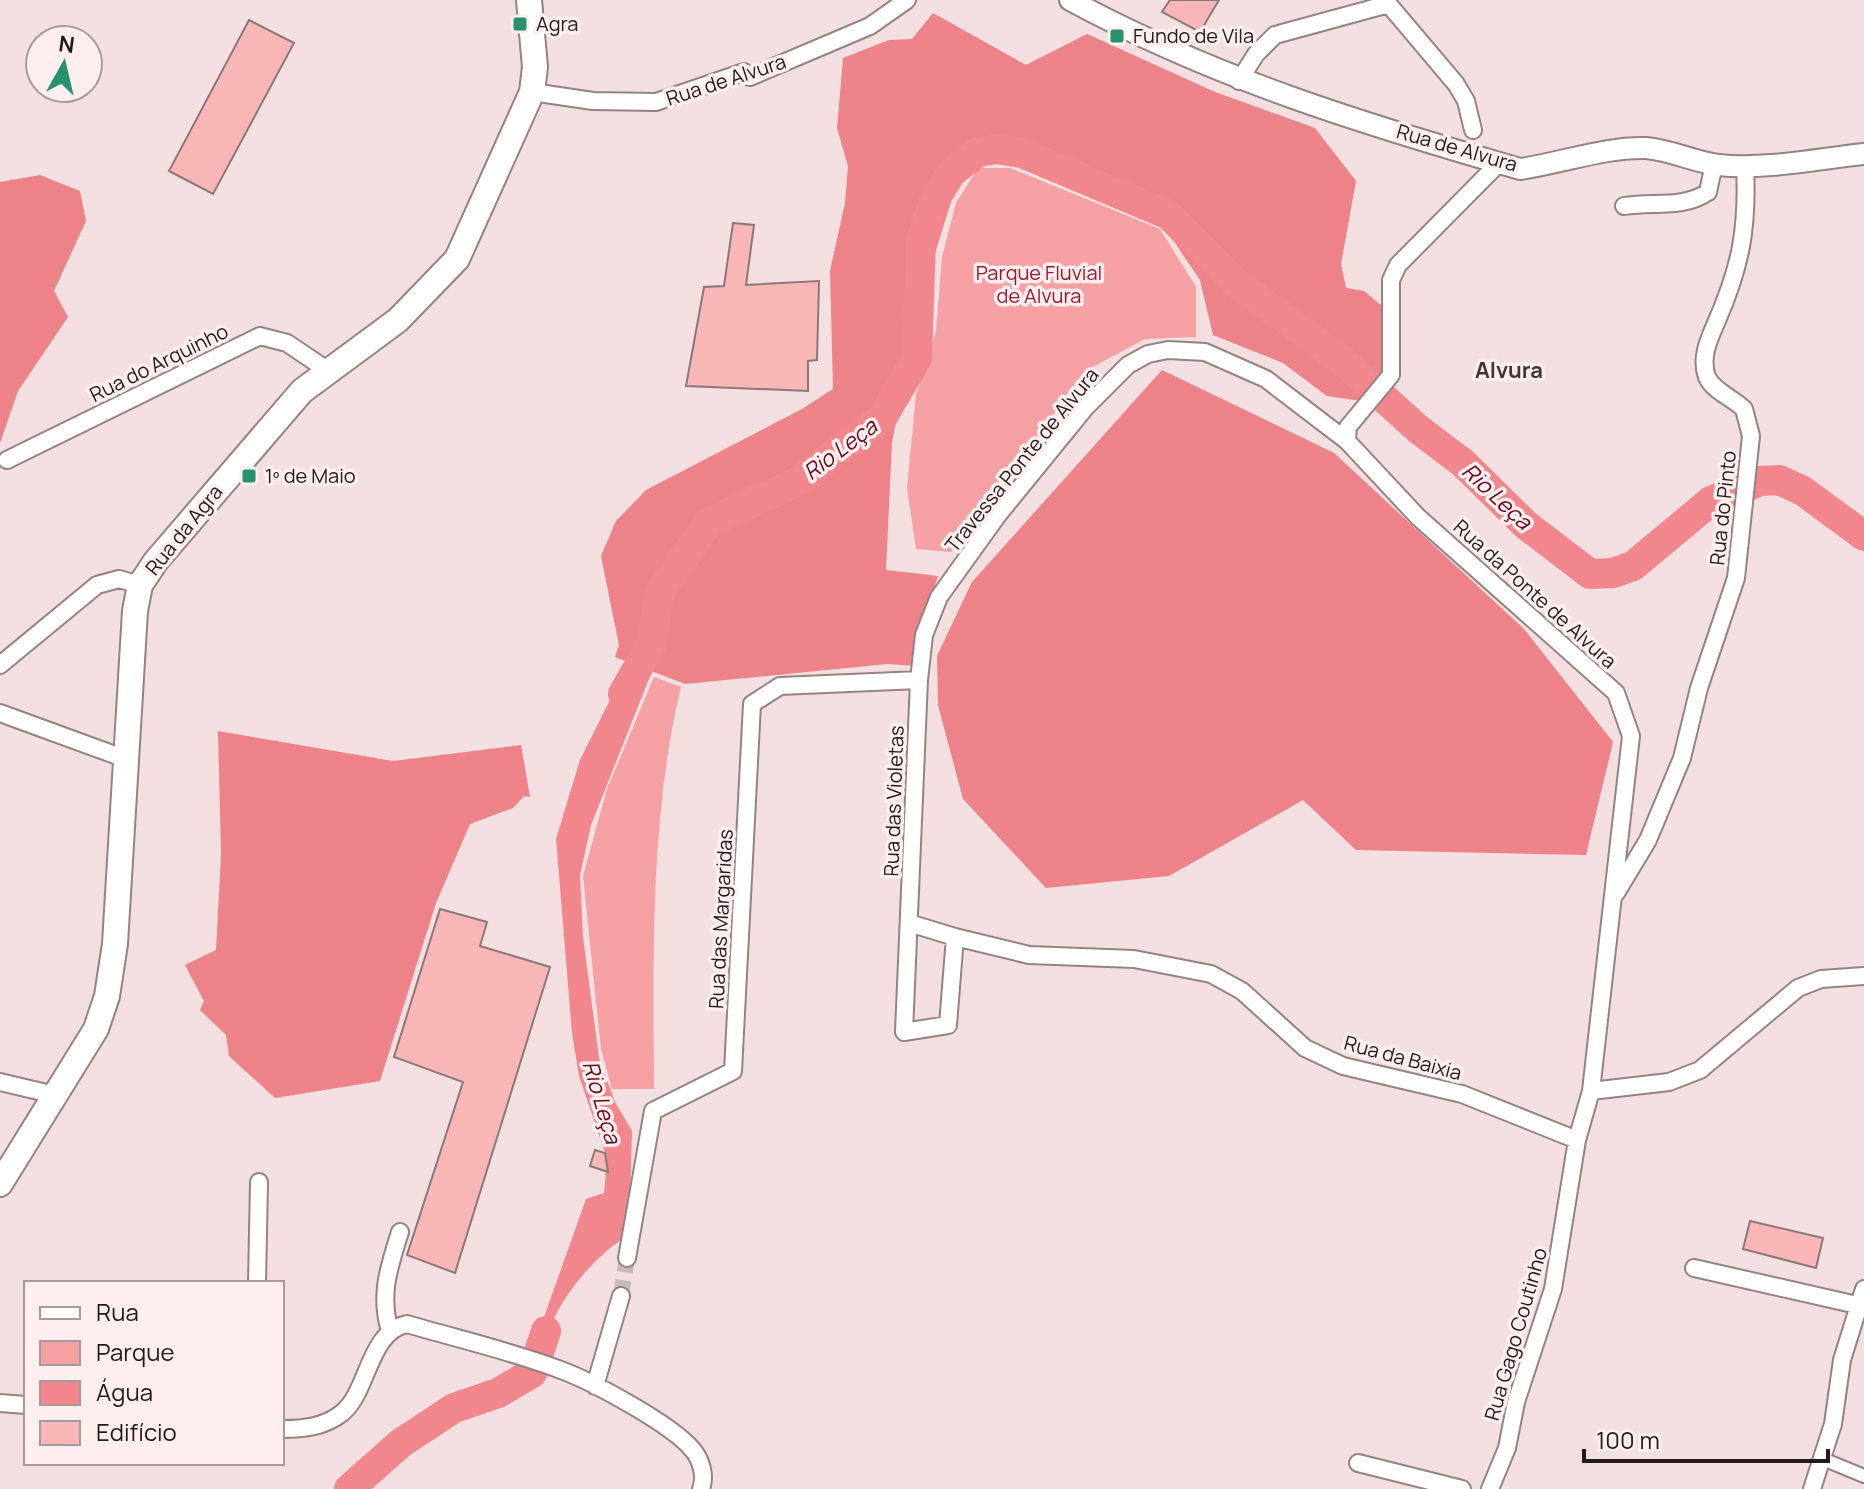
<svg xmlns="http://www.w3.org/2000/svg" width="1864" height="1489" font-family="Manrope,sans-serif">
<rect width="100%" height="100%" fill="#f3dfe0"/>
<!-- green -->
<path fill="#f5a1a4" d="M978,168h32l150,61 36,58v50l-51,2 -58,31 -136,182 -35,-3 -9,-61 9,-93 20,-64 6,-74 14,-54z
M654,677l27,10c-31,126 -28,273 -27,402h-42l-11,-40 -18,-173 24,-87z"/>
<!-- forest -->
<path fill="#ed8389" d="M933,13l93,52 61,-31 128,58 100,36 41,53 -15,83 5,24 18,3 25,21 -1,62 -26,27 -35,-5 -44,-33 -70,-28 -13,-55 -37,-55 -142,-61 -36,-4 -27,19 -23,74 -16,114 -21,44 -6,31 -6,128 52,6 -17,56 -5,34 -29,-2 -202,20 -70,-27 4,-12 -18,-89 15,-35 30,-31 156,-81 31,-20 -3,-118 15,-68 3,-37 -11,-38 6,-70 46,-18 23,-1z
M40,175l40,16 6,30 -32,70 14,26 -50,74 -18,52v-261z
M1162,370l172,83 190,176 89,113 -27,113 -230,-5 -53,-50 -134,76 -123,12 -83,-89 -25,-94 -1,-49 35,-74z
M218,731l175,30 128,-16 9,52 -6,-1 -11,12 -43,16 -34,79 -56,178 -105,17 -46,-42 -3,-21 -26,-25 4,-9 -19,-36 31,-15 5,-95z"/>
<!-- water -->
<path fill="#f1878c" d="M636,648l14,28 -59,149 -11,50 3,62 16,121 16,44 17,29 -2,67 -7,41c-31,18 -86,83 -76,120l-16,-5 55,-155 18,-6 3,-35 -28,-82 -7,-43 -16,-194 24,-79z"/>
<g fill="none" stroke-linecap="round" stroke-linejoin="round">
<!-- river -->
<path stroke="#f1878c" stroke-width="30" d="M623,694l28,-49 9,-54 49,-69 86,-39 87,-65 35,-60 4,-117 13,-40 17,-28 27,-21 18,-3 26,4 147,62 66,67 108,79 75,68 45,34 63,62 64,49 23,-1 20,-7 78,-65 49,-20 19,-1 24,11 61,45
M349,1489l52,-46 53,-35 44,-15 34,-20 14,-42"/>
</g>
<!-- building -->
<path fill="#f9b6b7" stroke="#8a7878" stroke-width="2" d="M1170,0h49l-19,32 -38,-20z
M249,20l45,23 -81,151 -44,-23z
M733,223l21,2 -8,60 73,-4 -2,79 -9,1v30l-122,-5 18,-99 20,-1z
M440,909l47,13 -7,24 70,21 -95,306 -48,-18 56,-173 -69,-25z
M595,1150l10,3 3,19 -18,-6z
M1750,1221l73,17 -7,30 -73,-19z"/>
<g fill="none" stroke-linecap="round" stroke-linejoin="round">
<!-- minor-tunnel -->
<path stroke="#c9b8b9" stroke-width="16" stroke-dasharray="16 8" stroke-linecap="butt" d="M621,1296l6,-38"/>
<defs>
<path id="pedestrian" d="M1823,1459l41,17"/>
<path id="minor" d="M1385,0l71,84 10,17 7,29
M1239,81l17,-27 19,-19 110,-30
M532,92l61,9 63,1 88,-30 6,5 120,-51 37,-26
M1624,206c29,-5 59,3 84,-14l6,-28
M1347,441l1,-14 43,-52v-95l7,-15 101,-102
M7,460l253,-124 27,7 40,27
M0,665l97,-80 22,-6 21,6
M0,713l126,46
M1616,893l32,-53 34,-82 17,-70 37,-110 15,-142 -7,-27c-11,-11 -31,-18 -37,-32 -7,-19 2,-38 9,-54 25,-57 32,-95 29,-157
M909,923l46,14 -7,88 -44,7 15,-352 5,-45 15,-38 59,-82 88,-108 42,-42 20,-11 20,-4 37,2 61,27 81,62 71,76 198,176 15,43 -40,355 -14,49 -24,149 -37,113 -9,46 -17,41
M955,937l74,18 105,4 77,15 31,17 63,57 38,18 119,28 115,46
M0,1082l55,13
M1591,1091l78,-9 31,-12 98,-82 23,-9 43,-3
M627,1258l26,-147 80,-40 19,-367 28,-18 139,-6
M1694,1268l163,37
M257,1283l2,-101
M390,1331c-11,-36 -1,-64 10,-99
M595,1386l26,-90
M0,1403l26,2
M282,1429c22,0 42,-2 60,-16 27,-22 26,-81 65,-89 51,15 104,27 154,46 32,12 110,54 131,79 9,10 14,27 9,40
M1358,1463l104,26
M1812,1489l21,-65 9,-64 22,-71"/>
<path id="tertiary" d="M1070,0c144,78 293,124 450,169 42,-6 84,-22 126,-21 25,2 48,14 72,17 47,5 99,-6 146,-11"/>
<path id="secondary" d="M0,1184l96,-155 11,-33 8,-52 20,-333 5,-26 16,-24 146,-170 96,-71 59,-61 75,-167 3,-25 -6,-67"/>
</defs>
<!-- pedestrian casing -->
<use href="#pedestrian" stroke="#958383" stroke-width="16"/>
<!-- minor casing -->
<use href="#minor" stroke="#958383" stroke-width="20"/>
<!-- tertiary casing -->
<use href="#tertiary" stroke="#958383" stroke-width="24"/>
<!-- secondary casing -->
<use href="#secondary" stroke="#958383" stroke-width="28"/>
<!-- pedestrian -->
<use href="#pedestrian" stroke="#fff" stroke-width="12"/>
<!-- minor -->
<use href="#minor" stroke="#fff" stroke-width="16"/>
<!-- tertiary -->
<use href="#tertiary" stroke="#fff" stroke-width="20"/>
<!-- secondary -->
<use href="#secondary" stroke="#fff" stroke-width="24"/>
</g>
<!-- markers -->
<g fill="#279170" stroke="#feeeee" stroke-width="3">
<rect x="512" y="16" width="16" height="16" rx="4"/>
<rect x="1109" y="28" width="16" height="16" rx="4"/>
<rect x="241" y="468" width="16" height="16" rx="4"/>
</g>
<g text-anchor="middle" stroke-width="7" stroke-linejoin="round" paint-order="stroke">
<!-- poi labels -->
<g font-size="20" fill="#211b1b" stroke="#feeeee" text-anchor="start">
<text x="536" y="31">Agra</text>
<text x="1133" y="43">Fundo de Vila</text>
<text x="265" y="483">1º de Maio</text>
</g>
<!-- street labels -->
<g font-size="20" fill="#211b1b" stroke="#feeeee">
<text transform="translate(726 80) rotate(-18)" y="7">Rua de Alvura</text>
<text transform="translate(1457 148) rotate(16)" y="7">Rua de Alvura</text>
<text transform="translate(159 363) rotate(-26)" y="7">Rua do Arquinho</text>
<text transform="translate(1022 460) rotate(-51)" y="7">Travessa Ponte de Alvura</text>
<text transform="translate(1723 508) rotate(-84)" y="7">Rua do Pinto</text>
<text transform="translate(184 530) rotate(-51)" y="7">Rua da Agra</text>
<text transform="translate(1535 594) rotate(42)" y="7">Rua da Ponte de Alvura</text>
<text transform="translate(894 801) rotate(-88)" y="7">Rua das Violetas</text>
<text transform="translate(721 919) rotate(-87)" y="7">Rua das Margaridas</text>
<text transform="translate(1403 1058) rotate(15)" y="7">Rua da Baixia</text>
<text transform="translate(1516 1334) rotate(-74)" y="7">Rua Gago Coutinho</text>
</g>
<!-- park labels -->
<g font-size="20" fill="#991b32" stroke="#feeeee">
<text x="1039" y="280">Parque Fluvial<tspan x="1039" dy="23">de Alvura</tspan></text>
</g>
<!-- neighbourhood labels -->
<g font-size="22" font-weight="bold" fill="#433434" stroke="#feeeee">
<text x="1509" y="378">Alvura</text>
</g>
<!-- water labels -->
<g font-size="22" font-style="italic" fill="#69061d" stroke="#feeeee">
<text transform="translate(840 449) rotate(-37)" y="8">Rio Leça</text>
<text transform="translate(1497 496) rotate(43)" y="8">Rio Leça</text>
<text transform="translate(602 1102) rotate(74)" y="8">Rio Leça</text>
</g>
</g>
<!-- legend -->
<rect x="24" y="1281" width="260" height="184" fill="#feeeee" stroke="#a69a9a" stroke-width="2"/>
<rect x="40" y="1307" width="40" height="12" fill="#ffffff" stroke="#a69a9a" stroke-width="2"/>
<text x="96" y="1321" font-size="24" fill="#211b1b">Rua</text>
<rect x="40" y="1341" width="40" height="24" fill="#f5a1a4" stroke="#a69a9a" stroke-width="2"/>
<text x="96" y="1361" font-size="24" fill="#211b1b">Parque</text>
<rect x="40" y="1381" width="40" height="24" fill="#f1878c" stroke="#a69a9a" stroke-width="2"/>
<text x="96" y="1401" font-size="24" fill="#211b1b">Água</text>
<rect x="40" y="1421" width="40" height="24" fill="#f9b6b7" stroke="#a69a9a" stroke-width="2"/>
<text x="96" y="1441" font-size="24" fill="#211b1b">Edifício</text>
<!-- north arrow -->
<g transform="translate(64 64) rotate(8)"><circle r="38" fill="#feeeee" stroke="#a69a9a" stroke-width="2"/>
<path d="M0-6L14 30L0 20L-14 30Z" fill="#279170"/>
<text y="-12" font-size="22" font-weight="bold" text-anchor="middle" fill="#211b1b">N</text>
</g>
<!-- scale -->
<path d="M1584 1449v12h244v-12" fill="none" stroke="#211b1b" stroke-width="4"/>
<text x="1596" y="1449" font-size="24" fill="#211b1b" stroke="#feeeee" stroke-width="6" paint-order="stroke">100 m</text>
</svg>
